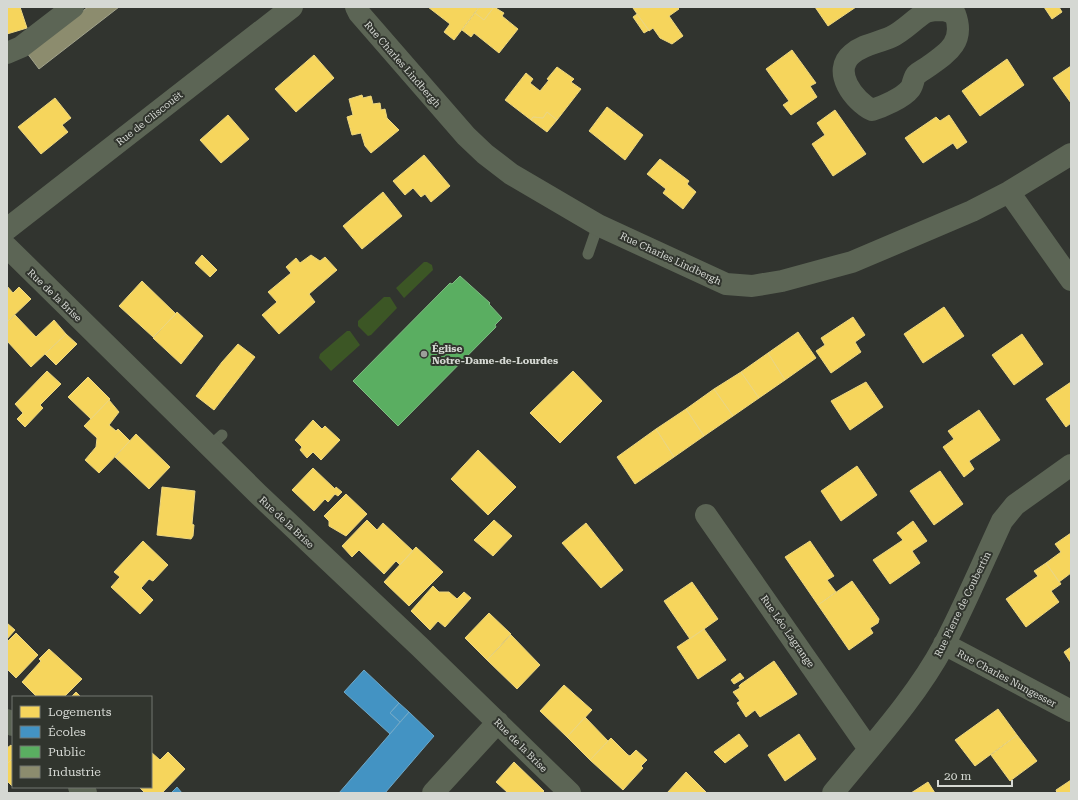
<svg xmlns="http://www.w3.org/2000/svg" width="1078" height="800" font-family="'Roboto Serif',serif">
<rect width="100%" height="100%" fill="#31342f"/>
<!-- green -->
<path fill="#3c5625" d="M424,262h3l5,3 1,5 -29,28 -8,-10z
M384,297h6l7,11 -26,27 -3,1 -10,-10v-5z
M347,331h3l10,14 -29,26 -12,-13 1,-4z"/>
<!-- homes -->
<path fill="#f6d55c" stroke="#ecd680" d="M7,7h13l7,21 -20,6z
M428,7h51l-25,33 -10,-8 6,-8z
M479,7h15l-10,13 -9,-7z
M494,7l10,6 -2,3 16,13 -19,24 -25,-20 -3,4 -9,-7 13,-17 9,7z
M677,7l2,2 -10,7 14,20 -11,8 -12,-6 -7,-10 -4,3 -16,-23z
M815,7h41l-28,19z
M1044,7h15l3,5 -10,7z
M637,14l12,16 -5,3 -11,-16z
M792,50l24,33 -6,3 7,11 -26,18 -8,-10 6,-4 -23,-32z
M314,55l20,23 -38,34 -21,-23z
M1007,59l17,26 -44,31 -18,-25z
M1071,66v37l-18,-25z
M557,67l17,12 -3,3 10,7 -24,31 -10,-8 -4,6 -10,-1 -2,3 -26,-20 21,-27 7,6 -3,4 10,8 9,-11 -2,-1z
M362,95l1,3 8,-2 2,8 7,-1 1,7 4,-1 2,9 12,12 -28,23 -6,-7 -4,-13 -9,2 -5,-18 6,-2 -4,-16z
M55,98l16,20 -9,7 6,7 -27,22 -23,-27z
M607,107l36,28 -18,25 -36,-29z
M835,110l31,44 -33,22 -21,-32 13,-9 -8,-12z
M547,112l10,8 -10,12 -16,-12 2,-3 10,1z
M228,115l21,24 -28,24 -21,-23z
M949,115l18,27 -10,7 -4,-6 -30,20 -18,-25 31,-21 4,4z
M424,155l26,31 -19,16 -6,-8 -4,3 -8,-9 -8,7 -12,-14z
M660,159l29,22 -2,3 9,8 -13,17 -20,-16 3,-4 -19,-15z
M383,192l19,24 -40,33 -19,-23z
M202,255l15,15 -7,7 -15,-14z
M311,255l9,6 5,-4 12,13 -28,24 6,8 -36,32 -17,-19 15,-13 -9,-10 23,-19 -5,-6 10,-9 4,5z
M142,281l34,33 -23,23 -34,-31z
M7,286l6,7 6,-6 12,12 -24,23z
M944,307l20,29 -41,27 -19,-29z
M177,312l26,24 -22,28 -28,-26z
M15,315l21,22 18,-17 12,14 -35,33 -24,-26v-19z
M853,317l12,18 -10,7 6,10 -30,21 -15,-22 9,-6 -4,-7z
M798,332l18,26 -31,22 -17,-27z
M66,334l11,10 -21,21 -11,-11z
M1022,334l21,30 -29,21 -22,-30z
M238,344l17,13 -41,53 -18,-14 26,-34z
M768,353l17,27 -26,18 -18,-26z
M47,371l14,13 -21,21 3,3 -18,19 -8,-8 6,-6 -8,-9z
M573,371l29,30 -42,42 -30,-30z
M741,372l18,26 -26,18 -19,-27z
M88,377l22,22 -19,20 -23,-22z
M866,382l17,25 -33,23 -19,-29z
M1071,382v41l-5,4 -20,-28z
M714,389l19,27 -29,20 -18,-27z
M109,400l10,12 -10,13 7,6 2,-2 12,12 -31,32 -14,-13 11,-13 1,-9 -13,-12z
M686,409l18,27 -30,21 -18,-28z
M979,410l21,30 -31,21 5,8 -10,8 -21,-30 11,-8 -6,-8z
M313,420l9,9 3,-3 15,14 -19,20 -8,-8 -6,6 -7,-8 2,-3 -7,-7z
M656,429l18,28 -39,27 -18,-27z
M136,434l34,33 -21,22 -34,-32z
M478,450l38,37 -28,28 -37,-36z
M857,466l20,29 -36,26 -20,-30z
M313,468l22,21 1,-2 6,5 -4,4 -3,-2 -7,8 -3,-3 -11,12 -22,-21z
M940,471l23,33 -29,21 -24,-34z
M162,487l33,4 -3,33 2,1 -1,11 -2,3 -34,-4z
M346,494l21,20 -21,22 -17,-10v-5l-5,-5z
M367,520l10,10 6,-7 30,28 -13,14 -4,-4 -12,13 -25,-24 -7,7 -10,-11z
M494,520l18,16 -19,20 -19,-16z
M913,521l14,20 -15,10 8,12 -30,21 -17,-24 30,-20 -6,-7z
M586,523l37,47 -22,18 -39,-45z
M1071,533v40l-12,9 -13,-19 15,-11 -6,-8z
M143,541l25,24 -15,16 -4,-2 -8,9 12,12 -13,14 -29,-27 9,-10 -6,-5z
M810,541l24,35 -7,4 9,12 -18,13 -33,-48z
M416,547l27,25 -34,34 -25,-24z
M1046,563l15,21 -10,7 8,11 -33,25 -20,-28 32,-23 -4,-5z
M852,581l27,38 -1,4 -8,5 3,5 -24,17 -31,-45z
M692,582l26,37 -28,20 -26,-38z
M433,586l6,6h10l8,7 7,-7 7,6 -26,29 -7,-6 -8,9 -19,-19z
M489,613l22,21 -24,26 -22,-22z
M7,623l8,7 -8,9z
M704,629l22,31 -28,19 -21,-32z
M16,633l22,22 -22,23 -9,-9v-27z
M511,635l29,30 -23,24 -30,-29z
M1071,647v16l-7,-11z
M49,649l33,30 -18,18h-27l-15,-15 19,-21 -2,-2z
M774,661l23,33 -37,23 -5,-7 -9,7 -9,-14 3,-2 -7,-9 7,-4 -1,-2 2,-2z
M740,673l4,5 -10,6 -3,-4z
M564,685l28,25 -25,27 -27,-26z
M76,692l5,5h-10z
M998,709l19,26 -42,31 -20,-26z
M585,717l23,24 -18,19 -23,-23z
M739,734l9,12 -23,17 -11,-11z
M799,734l17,25 -31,22 -17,-26z
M1017,735l20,26 -27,20 -19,-26z
M611,738l17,17 2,1 6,-6 11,10 -6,6 2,2 -20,22 -33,-30z
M11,745l2,2v11l-6,6v-16z
M151,752l9,8 8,-8 17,17 -23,24h-17l-6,-6h12z
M11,760l2,1v26l-6,-6v-17z
M514,762l30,29 -2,2h-34l-12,-11z
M686,772l21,21h-40z
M1071,780v13h-14l-1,-3z
M928,782l7,11h-24z"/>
<!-- schools -->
<path fill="#4393c3" stroke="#6fa8c8" d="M364,670l35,33 -9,10 10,9 -10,12 -46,-42z
M399,703l10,9 -9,10 -10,-9z
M409,712l25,24 -49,57h-46z
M177,787l5,6h-11z"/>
<!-- public -->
<path fill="#5aae61" stroke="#7fbb83" d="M460,276l30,27 -1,1 13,14 -7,7 1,2 -98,99 -45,-45 97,-98 2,1z"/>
<!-- industry -->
<path fill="#8c8c6e" stroke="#a2a38c" d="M88,7h31l-80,62 -12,-16z"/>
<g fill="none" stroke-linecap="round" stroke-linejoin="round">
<!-- service -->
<path stroke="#5c6555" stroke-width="11" d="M588,254l10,-29
M210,446l12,-11"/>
<!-- minor -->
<path stroke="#5c6555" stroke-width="22" d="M356,7l3,6 107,123 19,18 26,20 87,51 128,59 26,2 30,-5 70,-19 120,-51 37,-19 62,-38
M944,10l11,4c10,27 -6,38 -26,52 -4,3 -10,6 -13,9 -3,4 -3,11 -6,14 -7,9 -28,18 -38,21 -18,-9 -41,-39 -20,-56 12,-10 26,-11 39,-17 13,-6 23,-18 35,-25 5,-2 13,-2 18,-2z
M7,53l14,-6 52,-40
M1009,192l62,88
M7,229l285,-222
M7,247l251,247 162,153 150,146
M706,515l163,234
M944,644l127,67
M7,720l6,5
M79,787l7,6
M433,793l65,-71
M833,793c38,-47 82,-94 111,-148 21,-40 39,-83 58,-124l13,-16 56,-40"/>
</g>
<!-- markers -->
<circle fill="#9c9f9a" stroke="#31352e" stroke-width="1.5" cx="424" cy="354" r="4"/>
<g text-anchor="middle" stroke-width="4" stroke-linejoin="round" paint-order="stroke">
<!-- street labels -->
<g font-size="10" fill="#d5d8d3" stroke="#31352e">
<text transform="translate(403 64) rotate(49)" y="4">Rue Charles Lindbergh</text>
<text transform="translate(149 118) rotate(-38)" y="4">Rue de Cliscouët</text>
<text transform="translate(671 258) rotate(25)" y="4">Rue Charles Lindbergh</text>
<text transform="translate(55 295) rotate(44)" y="4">Rue de la Brise</text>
<text transform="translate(287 522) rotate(43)" y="4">Rue de la Brise</text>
<text transform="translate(962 604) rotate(-64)" y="4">Rue Pierre de Coubertin</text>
<text transform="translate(788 631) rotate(55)" y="4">Rue Léo Lagrange</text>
<text transform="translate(1007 678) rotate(28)" y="4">Rue Charles Nungesser</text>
<text transform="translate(521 745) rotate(45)" y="4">Rue de la Brise</text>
</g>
<!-- poi labels -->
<g font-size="10" font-weight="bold" fill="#d5d8d3" stroke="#31352e" text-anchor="start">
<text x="432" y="352">Église<tspan x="432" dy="12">Notre-Dame-de-Lourdes</tspan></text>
</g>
</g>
<!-- border -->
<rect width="1078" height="800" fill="none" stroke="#d5d8d3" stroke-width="16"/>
<!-- legend -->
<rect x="12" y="696" width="140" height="92" fill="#31352e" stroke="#737670"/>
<rect x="20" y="706" width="20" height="12" fill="#f6d55c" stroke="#737670"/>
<text x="48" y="716" font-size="12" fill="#d5d8d3">Logements</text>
<rect x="20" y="726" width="20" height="12" fill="#4393c3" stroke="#737670"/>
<text x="48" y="736" font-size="12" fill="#d5d8d3">Écoles</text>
<rect x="20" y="746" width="20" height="12" fill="#5aae61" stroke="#737670"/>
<text x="48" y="756" font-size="12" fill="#d5d8d3">Public</text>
<rect x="20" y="766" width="20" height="12" fill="#8c8c6e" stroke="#737670"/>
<text x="48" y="776" font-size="12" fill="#d5d8d3">Industrie</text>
<!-- scale -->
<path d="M938 780v6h74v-6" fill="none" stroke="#d5d8d3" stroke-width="2"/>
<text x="944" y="780" font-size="12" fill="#d5d8d3" stroke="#31352e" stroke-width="3" paint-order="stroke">20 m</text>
</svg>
